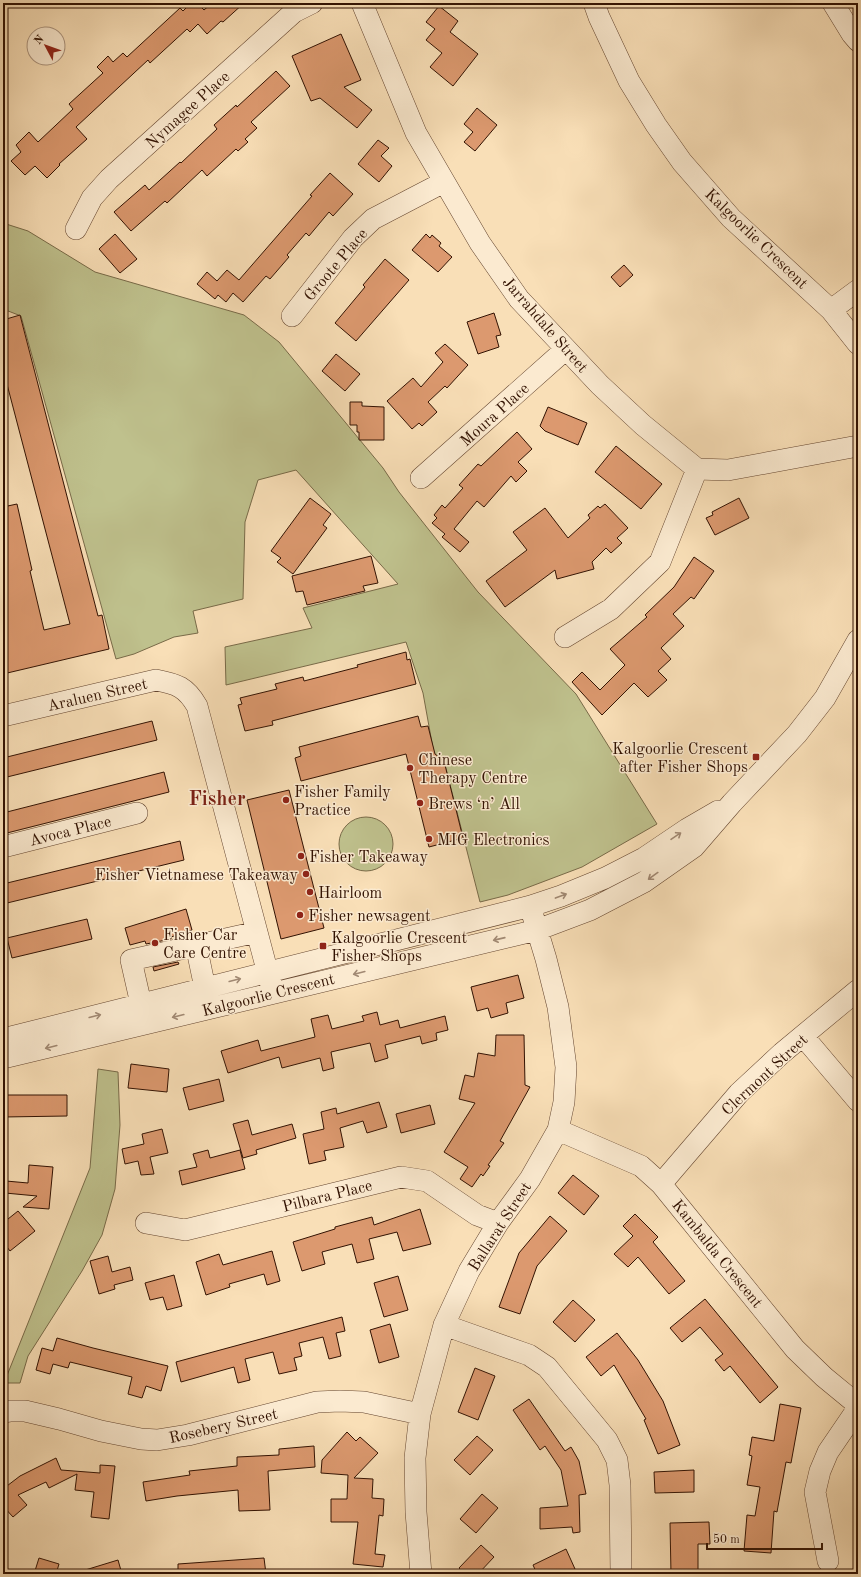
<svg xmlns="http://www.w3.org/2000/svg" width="861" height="1577" font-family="'Old Standard TT',serif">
<rect width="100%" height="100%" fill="#f9dfb7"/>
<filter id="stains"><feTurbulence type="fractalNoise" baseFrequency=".005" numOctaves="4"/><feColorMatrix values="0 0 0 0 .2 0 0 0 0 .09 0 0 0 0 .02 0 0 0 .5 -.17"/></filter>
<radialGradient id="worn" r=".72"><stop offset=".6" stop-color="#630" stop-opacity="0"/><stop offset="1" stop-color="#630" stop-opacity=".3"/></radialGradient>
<!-- green -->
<path fill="#bfc18d" stroke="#786a48" d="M3,223l25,8 67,41 149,43 35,27 104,126 16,24 79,100 98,102 81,130 -75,43 -74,28 -28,7 -36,-141 -10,-7 -11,-61 -17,-51 -180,43 -1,-38 87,-19 -9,-20 95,-24 -102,-114 -38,10 -13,42 -2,77 -50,12 5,22 -24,4 -40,17 -18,5 -95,-343 -18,-7z
M339 844a27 27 0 1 1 54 0a27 27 0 1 1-54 0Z
M98,1069l20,3 2,53 -5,64 -13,46 -20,36 -54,85 -8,27h-16l86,-215z"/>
<!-- building -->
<path fill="#dc996f" stroke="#321202" d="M191,3h6l7,7 8,-7h32l-21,19 -2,-1 -14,13 -9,-10 -8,8 -3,-3 -37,34 -2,-3 -72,67 11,12 -28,25 1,1 -13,13 -12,-12 -10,9 -14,-14 10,-9 -5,-7 13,-13 9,10 35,-33 -4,-5 34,-31 -6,-6 11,-11 5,6 10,-9 4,4 53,-49 3,3z
M439,6l19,15 -8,11 28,22 -25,32 -23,-19 12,-14 -16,-13 9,-11 -9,-7z
M341,34l20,46 -17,7 28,23 -15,18 -37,-30 -9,3 -19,-45z
M276,71l14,15 -39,36 6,6 -12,11 3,3 -10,9 -2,-2 -29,27 -5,-6 -35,33 -2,-2 -34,30 -17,-19 31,-27 4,5 31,-28 1,1 36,-34 -3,-4 22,-20 1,2z
M477,108l20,17 -22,26 -11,-9 9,-10 -9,-8z
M378,140l11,8 -8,8 11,10 -13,16 -21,-18z
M330,173l23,21 -20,22 -4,-4 -20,24 -3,-3 -19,22 2,2 -19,22 -4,-3 -23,26 -10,-9 -7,9 -8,-7 -3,4 -18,-15 10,-12 10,9 10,-11 12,10 73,-84 -2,-1z
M115,234l22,25 -17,14 -21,-24z
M426,234l4,4 2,-3 9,8 -2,3 13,11 -14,15 -26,-22z
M385,259l24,21 -53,61 -21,-18 30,-36 -2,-2z
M624,265l9,10 -13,12 -9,-10z
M494,313l7,22 -5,1 3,11 -21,7 -11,-32z
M20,315l78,301 4,-1 7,34 -106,25v-167l14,-3 15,66 -2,1 14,59 26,-6 -67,-255v-49z
M445,344l23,21 -21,23 -2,-2 -17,16 9,10 -15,14 -3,-3 -7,6 -25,-28 26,-23 8,9 22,-25 -8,-9z
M336,354l24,20 -15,17 -23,-20z
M350,402h12v4l22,1v33h-25v-8h-2v-7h-7z
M548,407l39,16 -9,22 -33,-14 -5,-5z
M517,432l15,17 -14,13 9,9 -11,11 -5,-6 -27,31 -7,-6 -23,28 15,13 -9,10 -18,-15 3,-3 -13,-11 5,-5 -3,-3 8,-10 3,3 18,-20 -4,-3 19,-21 3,2z
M616,446l46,38 -21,25 -46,-37z
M310,498l21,16 -8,11 4,3 -34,46 -16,-12 4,-4 -10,-7z
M739,498l10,20 -34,17 -9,-17 7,-3 -1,-3z
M605,504l23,24 -11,10 5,5 -11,10 -5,-5 -14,14 2,7 -37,10 -2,-9 -50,37 -19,-26 41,-31 -14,-18 32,-24 23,30 22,-20 -2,-3 10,-9 2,2z
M371,556l7,27 -15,3 2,5 -58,14 -4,-14 -7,1 -4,-16z
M694,557l20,14 -20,28 -3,-2 -18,17 11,12 -23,22 10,11 -13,12 9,9 -19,17 -14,-14 -32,32 -30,-33 10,-10 18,18 25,-25 -15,-16 37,-32 -2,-2 29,-28z
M406,652l1,8 3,-1 6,25 -144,37 1,4 -28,6 -7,-26 4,-1 -2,-6 37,-9 -2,-5 28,-7 1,4 54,-14 -1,-2z
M418,716l3,11 7,-1 7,28 9,7 19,77 -34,9 -23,-93 -105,27 -6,-23 6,-2 -2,-9z
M152,721l5,19 -154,38v-20z
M164,772l5,20 -166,42v-21z
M289,790l35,138 -43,11 -34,-139z
M180,841l4,19 -181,44v-20z
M186,909l6,21 -21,7v2l-25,5 -1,-3 -15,4 -5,-17z
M87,919l5,20 -80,19 -5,-20z
M178,962l1,2 -25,7 -1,-4z
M518,975l6,23 -18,5 2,10 -17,5 -3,-10 -11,3 -6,-24z
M377,1012l3,13 18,-5 2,8 45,-12 3,14 -12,3 1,7 -15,4 -2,-8 -35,9 3,13 -13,4 -5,-19 -39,9 3,16 -11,3 -3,-13 -38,10 -3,-11 -51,16 -7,-22 37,-11 3,11 54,-14 -4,-18 17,-4 4,14 32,-8 -2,-5z
M496,1035h28l1,50 5,2 -30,54 4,2 -16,22 2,1 -7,10 -2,-2 -9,13 -12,-8 8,-12 -24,-15 31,-49 -16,-4 6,-24 9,2 4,-24 17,3z
M131,1064l38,5 -2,23 -39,-4z
M219,1079l5,22 -35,9 -6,-22z
M3,1095h64v21l-64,1z
M379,1102l8,25 -20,6 -4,-12 -23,7 4,19 -20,4 2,9 -17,4 -6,-30 21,-5 -3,-17 15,-4 1,6z
M430,1105l5,19 -34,9 -5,-19z
M248,1120l4,15 40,-11 4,14 -40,12 1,4 -14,4 -10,-34z
M162,1129l6,24 -18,4 4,17 -13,1 -3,-14 -13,3 -3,-15 22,-5 -2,-10z
M208,1150l2,8 30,-8 5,19 -63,16 -3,-14 18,-4 -4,-13z
M29,1165l24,2 -4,42 -26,-2 14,-11 -32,-3 1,-12 22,2z
M573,1175l26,21 -15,19 -26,-22z
M420,1209l11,35 -28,7 -6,-19 -28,7 5,20 -17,4 -5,-19 -30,8 3,12 -23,7 -9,-29 42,-13v-2l37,-10 2,8z
M18,1211l17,20 -25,20 -7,-9v-19z
M635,1214l23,23 -5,5 32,39 -16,13 -31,-37 -10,10 -14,-13 19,-18 -10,-10z
M550,1216l17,15 -30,35 -17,48 -21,-7 20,-54z
M272,1251l8,30 -13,4 -3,-11 -35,10 1,3 -24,8 -10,-33 23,-8 4,11z
M108,1256l4,16 18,-5 3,13 -19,5 1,4 -16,5 -9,-33z
M174,1275l8,31 -15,4 -4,-13 -13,3 -5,-17z
M398,1276l10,34 -24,7 -10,-34z
M705,1299l73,88 -18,16 -30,-37 -6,5 -9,-11 8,-6 -23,-27 -18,15 -12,-14z
M573,1300l22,20 -20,22 -22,-20z
M342,1317l3,14 -9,2 5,23 -12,3 -6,-22 -24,6 3,13 -8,2 3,12 -18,4 -6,-22 -28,7 5,21 -12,3 -4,-16 -53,15 -5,-20z
M390,1324l9,33 -20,6 -9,-33z
M617,1333l21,27 25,41 17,44 -22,9 -14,-34 2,-1 -32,-54 -13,11 -15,-19z
M57,1338l36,10 75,18 -7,25 -15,-5 -4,12 -14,-4 4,-17 -62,-15 -2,6 -15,-4 -3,10 -14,-4 6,-22 11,3z
M475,1368l20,8 -17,44 -20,-8z
M529,1399l36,52 6,-4 8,14 7,33 -7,1 1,37 -7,1 -1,-6 -32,2v-21l28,-2 -7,-36 -16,-24 -5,4 -27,-40z
M780,1404l21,4 -10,55 -5,-1 -9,50 -3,-1 -3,42 -27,-2 3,-36 8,1 5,-29 -13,-2 5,-29 -3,-1 3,-18 22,4z
M347,1432l9,9 4,-4 18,16 -24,25 19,1 -1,19 12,1 -1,17 -4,-1 -4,39 10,1 -2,12 -30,-3 5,-42h-27v-23h16l1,-24 -27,-2 1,-13z
M477,1436l16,14 -23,25 -16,-15z
M314,1446l1,21 -47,4 2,39 -31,1 -1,-21 -61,6 -31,5 -3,-19 47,-7 -1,-4 48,-5v-9l42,-2v-6z
M56,1458l5,12 39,3v-8l15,1 -6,53 -18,-2 3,-25 -19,-2 2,-16 -28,14 -3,-6 -28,13 9,10 -14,12 -10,-11v-17l17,-13z
M694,1470v22l-39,1 -1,-21z
M482,1494l16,14 -22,25 -16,-14z
M709,1522l1,22h-12v30h-27l-1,-51z
M481,1545l13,12 -16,17h-13l-6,-6z
M566,1549l9,20 -10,5h-28l-4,-9z
M39,1558l20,6 -3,10h-22z
M264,1558l2,16h-88v-10z
M118,1560l4,14h-40v-3z"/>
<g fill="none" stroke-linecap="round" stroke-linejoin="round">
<defs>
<path id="minor" d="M362,3l54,130 64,110 39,56 81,86 43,40 54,44 31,1 130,-24
M594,3l5,14 30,64 27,44 26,37 49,56 100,92 27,34
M833,3l19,31 6,7
M76,229l16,-31 17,-19 185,-167 18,-9
M831,310l27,-20
M292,316l61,-78 20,-19 71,-37
M421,478l145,-129
M565,637l46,-28 49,-47 37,-93
M3,716l153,-36c21,4 30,7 41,26l74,279
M3,847l134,-34
M196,945l9,43
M141,1004l-10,-44 126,-28
M803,1036l55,65
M3,1039l528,-133 30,-10 44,-18 39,-20 43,-29 31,-18
M3,1058l534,-128 53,-20 54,-28 50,-35 38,-44 65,-69 28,-36 33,-58
M558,1130l83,36 20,18 134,165 29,28 34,28
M661,1184l78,-91 43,-40 76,-63
M146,1223l39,7 216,-53 26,4 50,34 21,8
M444,1325l85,30 18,12 60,73 10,20 3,25 1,89
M3,1412l7,-1h15l34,8 42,12 40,8 16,1 31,-5 129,-33 23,-1 24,1 56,12
M828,1561l-13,-69 5,-21 8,-19 30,-44
M421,1574l-5,-62 -1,-54 5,-44 24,-89 25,-54 29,-48 32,-44 28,-49 6,-28 2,-35 -8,-60 -12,-48 -13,-43"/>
</defs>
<!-- minor casing -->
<use href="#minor" stroke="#64452f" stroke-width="22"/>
<!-- minor -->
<use href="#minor" stroke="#fbead0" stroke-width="21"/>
</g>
<!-- one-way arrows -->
<defs><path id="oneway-shaft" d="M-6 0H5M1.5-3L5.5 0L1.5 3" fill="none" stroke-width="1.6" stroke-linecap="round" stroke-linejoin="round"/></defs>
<g stroke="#a18973">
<use href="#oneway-shaft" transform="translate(676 836) rotate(-34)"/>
<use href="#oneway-shaft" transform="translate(653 876) rotate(144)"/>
<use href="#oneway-shaft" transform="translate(561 896) rotate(-20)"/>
<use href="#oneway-shaft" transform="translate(499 939) rotate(167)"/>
<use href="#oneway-shaft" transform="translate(359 973) rotate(166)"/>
<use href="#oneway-shaft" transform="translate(235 980) rotate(-14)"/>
<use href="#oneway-shaft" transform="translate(95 1016) rotate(-14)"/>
<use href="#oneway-shaft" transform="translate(178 1016) rotate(166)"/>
<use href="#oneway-shaft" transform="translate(51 1047) rotate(166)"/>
</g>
<!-- markers -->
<g fill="#8f2418" stroke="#fbead0" stroke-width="1.5">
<rect x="752" y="753" width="8" height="8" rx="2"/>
<circle cx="410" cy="768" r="4"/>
<circle cx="286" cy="800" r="4"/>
<circle cx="420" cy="803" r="4"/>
<circle cx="429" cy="839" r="4"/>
<circle cx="301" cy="856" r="4"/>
<circle cx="306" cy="874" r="4"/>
<circle cx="310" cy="892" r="4"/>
<circle cx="300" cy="915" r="4"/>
<circle cx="155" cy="943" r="4"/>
<rect x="319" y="942" width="8" height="8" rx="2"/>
</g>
<g text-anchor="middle" stroke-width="3" stroke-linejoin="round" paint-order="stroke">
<!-- street labels -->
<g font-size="16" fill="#321202" stroke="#fbead0">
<text transform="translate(187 109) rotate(-42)" y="6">Nymagee Place</text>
<text transform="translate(757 238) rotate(44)" y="6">Kalgoorlie Crescent</text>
<text transform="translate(335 264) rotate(-50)" y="6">Groote Place</text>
<text transform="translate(546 324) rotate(49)" y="6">Jarrahdale Street</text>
<text transform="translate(494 414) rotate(-42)" y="6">Moura Place</text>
<text transform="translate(97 694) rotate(-13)" y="6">Araluen Street</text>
<text transform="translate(70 830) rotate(-14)" y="6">Avoca Place</text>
<text transform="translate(268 994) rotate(-14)" y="6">Kalgoorlie Crescent</text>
<text transform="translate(764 1074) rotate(-43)" y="6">Clermont Street</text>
<text transform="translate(327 1195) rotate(-14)" y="6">Pilbara Place</text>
<text transform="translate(499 1226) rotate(-57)" y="6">Ballarat Street</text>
<text transform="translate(718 1253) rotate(51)" y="6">Kambalda Crescent</text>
<text transform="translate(223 1425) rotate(-13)" y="6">Rosebery Street</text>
</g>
<!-- poi labels -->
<g font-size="16" fill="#321202" stroke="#fbead0" text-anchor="start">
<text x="748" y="754" text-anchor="end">Kalgoorlie Crescent<tspan x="748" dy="18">after Fisher Shops</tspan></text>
<text x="418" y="765">Chinese<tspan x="418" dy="18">Therapy Centre</tspan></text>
<text x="294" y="797">Fisher Family<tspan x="294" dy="18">Practice</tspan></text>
<text x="428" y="809">Brews ‘n’ All</text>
<text x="437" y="845">MIG Electronics</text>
<text x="309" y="862">Fisher Takeaway</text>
<text x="298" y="880" text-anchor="end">Fisher Vietnamese Takeaway</text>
<text x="318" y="898">Hairloom</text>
<text x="308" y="921">Fisher newsagent</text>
<text x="163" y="940">Fisher Car<tspan x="163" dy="18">Care Centre</tspan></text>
<text x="331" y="943">Kalgoorlie Crescent<tspan x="331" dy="18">Fisher Shops</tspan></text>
</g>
<!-- district labels -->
<g font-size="20" font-weight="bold" fill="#7a1f14" stroke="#fbead0">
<text x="217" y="805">Fisher</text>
</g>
</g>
<!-- margin -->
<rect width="861" height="1577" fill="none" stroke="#f9dfb7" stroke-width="16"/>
<rect x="4" y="4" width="853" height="1569" fill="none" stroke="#321202" stroke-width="2"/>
<rect x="8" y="8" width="845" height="1561" fill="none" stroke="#321202"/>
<!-- north arrow -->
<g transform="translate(46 46) rotate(311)"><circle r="19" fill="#fbead0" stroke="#ab947e"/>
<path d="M0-3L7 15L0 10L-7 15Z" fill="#8f2418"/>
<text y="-6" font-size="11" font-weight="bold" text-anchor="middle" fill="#321202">N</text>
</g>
<!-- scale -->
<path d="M707 1543v6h115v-6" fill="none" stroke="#321202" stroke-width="2"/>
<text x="713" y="1543" font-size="12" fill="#321202" stroke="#fbead0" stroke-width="3" paint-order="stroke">50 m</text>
<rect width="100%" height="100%" filter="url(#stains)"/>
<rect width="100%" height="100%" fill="url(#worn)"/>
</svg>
